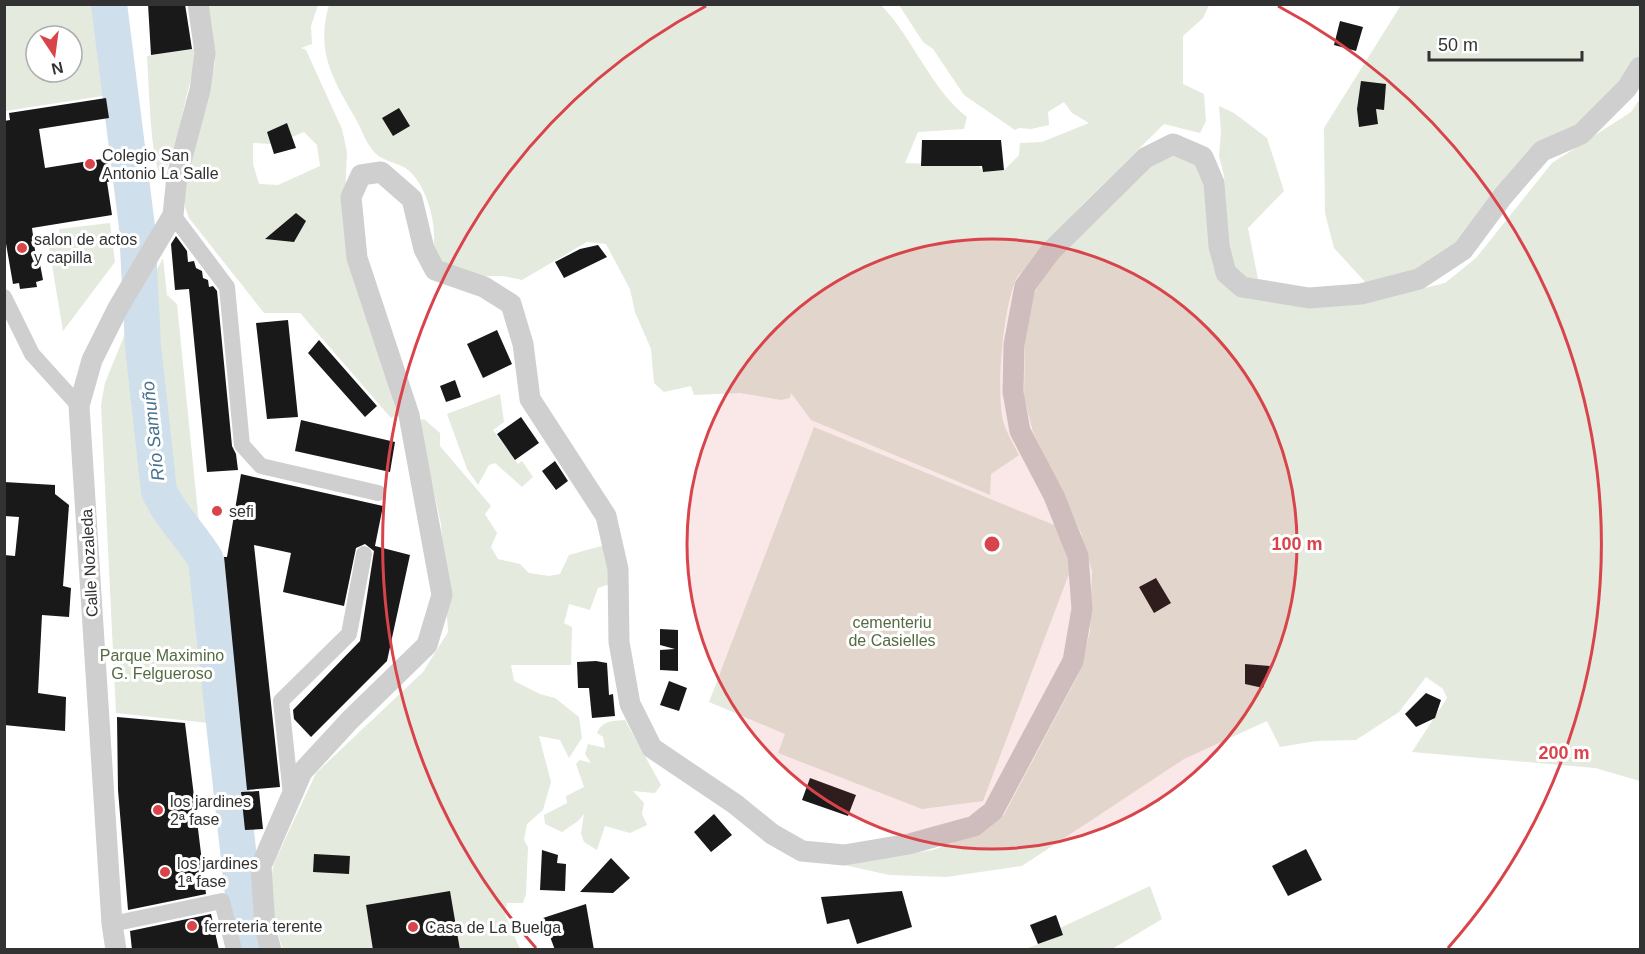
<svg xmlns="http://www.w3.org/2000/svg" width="1645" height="954" font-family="Arial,sans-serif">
<rect width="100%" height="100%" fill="#fff"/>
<!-- green -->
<path fill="#e4eade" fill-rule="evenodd" d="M5,4l90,1 14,90 -104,16zM36,36h36v36h-36z
M208,5h110l-7,21 1,18 -11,4 5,2 36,79 5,23 -2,47 31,140 21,75 -6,4 -91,-105h-36l-75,-95 -4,-11 -1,-17 31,-127zM287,123l5,14 12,-5 13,13 3,21 -42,19 -19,-1 -6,-20v-21l18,1 -4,-12z
M329,5h552c32,33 49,83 86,112l-3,12 -46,3 -13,31 74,3 4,6 21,-2 15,-15 1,-12 22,-1 47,-19 -17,-10 -8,-11 -16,10 1,13 -18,4 -12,-1 -4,2 -51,-35 -31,-46 -10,-7 -24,-37h310l-6,13 -20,18v48l21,10 2,27 -6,12 -36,-9 -83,82 -64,71c-14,30 -20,106 -15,139 2,13 11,27 17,39l-28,19 -1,21 -179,-75 -20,-27 -1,5 -9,2 -41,-7 -46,2 -3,-9 -27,6 -10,-9 -3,-34 -16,-37 -5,-23 -24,-45 -19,-2 -65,38 -19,-4h-20l-38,-8 -12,-18c5,-23 -6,-65 -25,-80 -10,-8 -24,-8 -33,-17 -8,-8 -13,-22 -18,-32 -23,-40 -42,-69 -28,-116z
M1401,5h239v48l-11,19 -169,170 -42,30 -51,12 -33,-36 -9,-35 -1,-85z
M198,48l-20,85 -13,40 -5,1c-10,-19 -11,-92 -13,-118z
M1640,99v682l-45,-13 -183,-16 35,-54 -4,-9 -17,-12 -27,35 -43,28 -40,1 -36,6 -13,-26 -83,38 -162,107 -76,11 -57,-2 -49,-11 93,-14 47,-17 24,-18 74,-140 12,-43 2,-61 -11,-38 -48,-101 -9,-35 1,-53 6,-46 20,-33 100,-100 29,-12 23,17 10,96 9,15 165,16 58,-14 31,-25 76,-95 79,-51z
M1219,106l15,7 33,25 17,53 -36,37 10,51 -17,-2 -11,-10 -6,-91 -5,-20 2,-24z
M110,223l5,39 -52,69 -14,-84 12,-3 -2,-15z
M163,258l4,37 10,9 23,230 -38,-36 -21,-198z
M131,319l15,187 45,40 11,23 16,155 -102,-11 -15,-308 4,-22z
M500,394l4,28 -11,8 25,34 4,-3 11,16 -11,10 -27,-24 -6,2 -11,20 -11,-16 -20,-55z
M424,419l16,14v13l51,60 -6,8 12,19 -6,14 7,12 22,5 9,9 20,3 11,-2 9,-19 36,-10 5,39 -12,4 -8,22 -21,-6 -5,19 8,4 -1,38h-60l3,16 26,13 15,4 24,19 3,21 -13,20 -9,-18 -21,-4 12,46 -8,28 -16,14 -3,16 4,7 -2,47 -3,9h-16l-2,11 15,35 -237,1c-9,-28 -16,-59 -9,-87l42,-90 107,-101 25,-40 -7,-108 -23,-103z
M814,427l245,100 13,39 -89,235 -61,8 -144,-56 7,-19 -76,-32z
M625,720l36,65 -6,8 -22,-2 11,12 -2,11 5,11 -17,8 -25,-7 -8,24 -13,-8 -3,-9 3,-19 -6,7 -16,11 -17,-8 -1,-9 23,-12 -1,-7 18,-9 -8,-23 4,-4 11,3 -6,-9 3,-10 17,4 -2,-11 -6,-4c6,-13 15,-12 28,-13z
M1150,886l12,33 -50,30 -89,1 39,-15 -2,-7z"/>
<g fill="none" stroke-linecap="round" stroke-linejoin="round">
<!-- river -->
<path stroke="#cfdfeb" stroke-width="36" d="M109,4l28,223 6,119 16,145c11,25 33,45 47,69l39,353 9,37"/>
</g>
<!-- building -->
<path fill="#191919" d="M148,4h37l7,45 -41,6z
M1340,21l23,6 -7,24 -22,-6z
M1361,81l25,3 -2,26 -8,-1 2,15 -19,3 -2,-18z
M106,98l3,20 -70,11 6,39 63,-10 3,23 -4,1 5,33 -80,13 5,37 3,-1 3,16 -7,2 1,5 -17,2 -1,-6 -6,1 -9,-52v-111l6,-1 -1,-7z
M399,108l11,18 -17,10 -11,-18z
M287,123l9,25 -22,6 -7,-22z
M922,140h79l3,30 -21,2 -1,-6h-61z
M296,213l10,8 -12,21 -29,-3z
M176,236l11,15 1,11 6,-1 2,7 6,3 1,7 5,2 1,7 4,-1 4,5 15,155 4,8 2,16 -31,2 -18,-183 -14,1 -4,-46z
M598,245l9,12 -43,21 -9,-16 25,-13z
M288,320l10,97 -31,2 -11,-96z
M497,330l15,34 -29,14 -16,-34z
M319,340l58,66 -12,11 -57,-64z
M455,380l6,17 -15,5 -6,-16z
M521,417l18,26 -24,17 -18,-26z
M301,420l94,22 -5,30 -95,-21z
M555,461l13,20 -12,9 -14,-19z
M241,474l142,32 -8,40 35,9 -23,106 -76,76 -17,-18 -1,-9 67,-69 14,-90 -9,-7 -9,4 -12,58 -61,-14 8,-39 -37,-8 26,242 -33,3 -23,-233h3z
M4,482l51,3v9l14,11 -6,81 8,2 -2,29 -27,-2 -4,78 28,4 -1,34 -61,-6v-170l11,1 4,-39 -15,-1z
M1156,578l15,25 -17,10 -15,-26z
M660,629l18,1v41l-18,-1v-20l15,-1 -15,-4z
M596,661l11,2 2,32 4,-1 2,22 -23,2 -3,-30h-11l-1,-26z
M1245,664l25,2 -7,22 -18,-4z
M669,681l18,7 -8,23 -19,-6z
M1426,693l15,7 -6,18 -19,9 -11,-13z
M117,717l68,6 21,171 -78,16 -10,-120z
M810,778l46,17 -8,21 -46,-16z
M259,791l4,38 -18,1 -4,-38z
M714,814l18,21 -21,17 -17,-20z
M1306,849l16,31 -34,16 -16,-30z
M542,850l16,5 -1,8 9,1 -1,27 -25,-1z
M314,854l36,2 -1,18 -36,-2z
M611,858l19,20 -17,15 -33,-1z
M450,891l10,59h-87l-7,-45z
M902,891l10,36 -55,17 -8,-25 -22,5 -6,-27z
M586,904l8,46h-39l-12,-32z
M211,914l8,36h-87l-2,-19z
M1056,915l7,20 -25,9 -8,-19z"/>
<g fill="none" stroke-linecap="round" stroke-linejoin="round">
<!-- minor -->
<path stroke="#cfcfcf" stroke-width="16" d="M173,215l54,72 15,158 19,21 117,27
M4,297l28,57 47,52
M291,795l-10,-94 68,-67 15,-80
M112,924l110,-23 12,49"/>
<!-- tertiary -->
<path stroke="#cfcfcf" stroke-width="21" d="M116,950l-4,-26 -33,-518 13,-46 26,-52 55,-93 4,-39 23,-86 5,-37 -7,-49
M271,950l-6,-22 -4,-62 41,-94 48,-52 77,-75 15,-50 -33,-180 -52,-157 -6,-61 10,-22 20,-3 31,27 12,50 11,21 49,17 27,17 12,40 7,55 76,117 12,53 1,73 11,62 22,44 83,56 37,30 30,17 42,4 65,-11 65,-18 19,-15 80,-150 9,-52 -4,-53 -24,-60 -34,-65 -7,-39 1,-47 11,-59 25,-34 95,-94 28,-14 30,13 11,26 5,63 7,27 16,14 67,11 52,-4 58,-15 44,-29 40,-54 39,-45 39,-17 46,-46 13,-21"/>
</g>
<!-- distance rings -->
<circle cx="992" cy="544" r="305" fill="#d9444b" fill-opacity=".12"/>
<g fill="none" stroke="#d9444b" stroke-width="3">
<circle cx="992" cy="544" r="305"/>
<path d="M536 948A609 609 0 0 1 706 6M1278 6A609 609 0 0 1 1448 948"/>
</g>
<!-- markers -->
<g fill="#d9444b" stroke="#fff" stroke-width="2">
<circle cx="90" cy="164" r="6"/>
<circle cx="22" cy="248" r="6"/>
<circle cx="217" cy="511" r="6"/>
<circle cx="158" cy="810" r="6"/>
<circle cx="165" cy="872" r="6"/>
<circle cx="192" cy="926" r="6"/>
<circle cx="413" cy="927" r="6"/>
</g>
<g text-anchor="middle" stroke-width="6" stroke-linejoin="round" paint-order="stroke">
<!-- poi labels -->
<g font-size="16" fill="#323232" stroke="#fff" text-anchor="start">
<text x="102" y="161">Colegio San<tspan x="102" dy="18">Antonio La Salle</tspan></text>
<text x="34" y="245">salon de actos<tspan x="34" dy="18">y capilla</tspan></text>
<text x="229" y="517">sefi</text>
<text x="170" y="807">los jardines<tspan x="170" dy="18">2ª fase</tspan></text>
<text x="177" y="869">los jardines<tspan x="177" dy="18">1ª fase</tspan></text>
<text x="204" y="932">ferreteria terente</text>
<text x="425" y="933">Casa de La Buelga</text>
</g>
<!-- street labels -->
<g font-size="16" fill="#323232" stroke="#fff">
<text transform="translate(89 563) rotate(-93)" y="6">Calle Nozaleda</text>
</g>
<!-- park labels -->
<g font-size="16" fill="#546b42" stroke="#fff">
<text x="892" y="628">cementeriu<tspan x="892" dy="18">de Casielles</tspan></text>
<text x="162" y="661">Parque Maximino<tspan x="162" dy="18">G. Felgueroso</tspan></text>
</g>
<!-- water labels -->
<g font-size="18" font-style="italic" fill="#45708e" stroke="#fff">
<text transform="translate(153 431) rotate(-96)" y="6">Río Samuño</text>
</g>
</g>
<circle cx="992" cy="544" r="9" fill="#d9444b" stroke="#fff" stroke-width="3"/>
<g font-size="18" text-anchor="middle" font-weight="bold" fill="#d9444b" stroke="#fff" stroke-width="6" stroke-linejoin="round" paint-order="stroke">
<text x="1297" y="550">100 m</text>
<text x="1564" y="759">200 m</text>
</g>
<!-- border -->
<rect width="1645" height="954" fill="none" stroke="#323232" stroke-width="12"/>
<!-- north arrow -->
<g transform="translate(54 54) rotate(167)"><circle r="28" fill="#ffffff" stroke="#adadad" stroke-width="1.5"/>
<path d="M0-4.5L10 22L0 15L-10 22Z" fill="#d9444b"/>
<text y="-9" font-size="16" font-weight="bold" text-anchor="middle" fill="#323232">N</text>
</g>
<!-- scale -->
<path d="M1429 51v9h153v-9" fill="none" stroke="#323232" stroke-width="3"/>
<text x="1438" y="51" font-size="18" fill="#323232" stroke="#ffffff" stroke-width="4.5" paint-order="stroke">50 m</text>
</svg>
